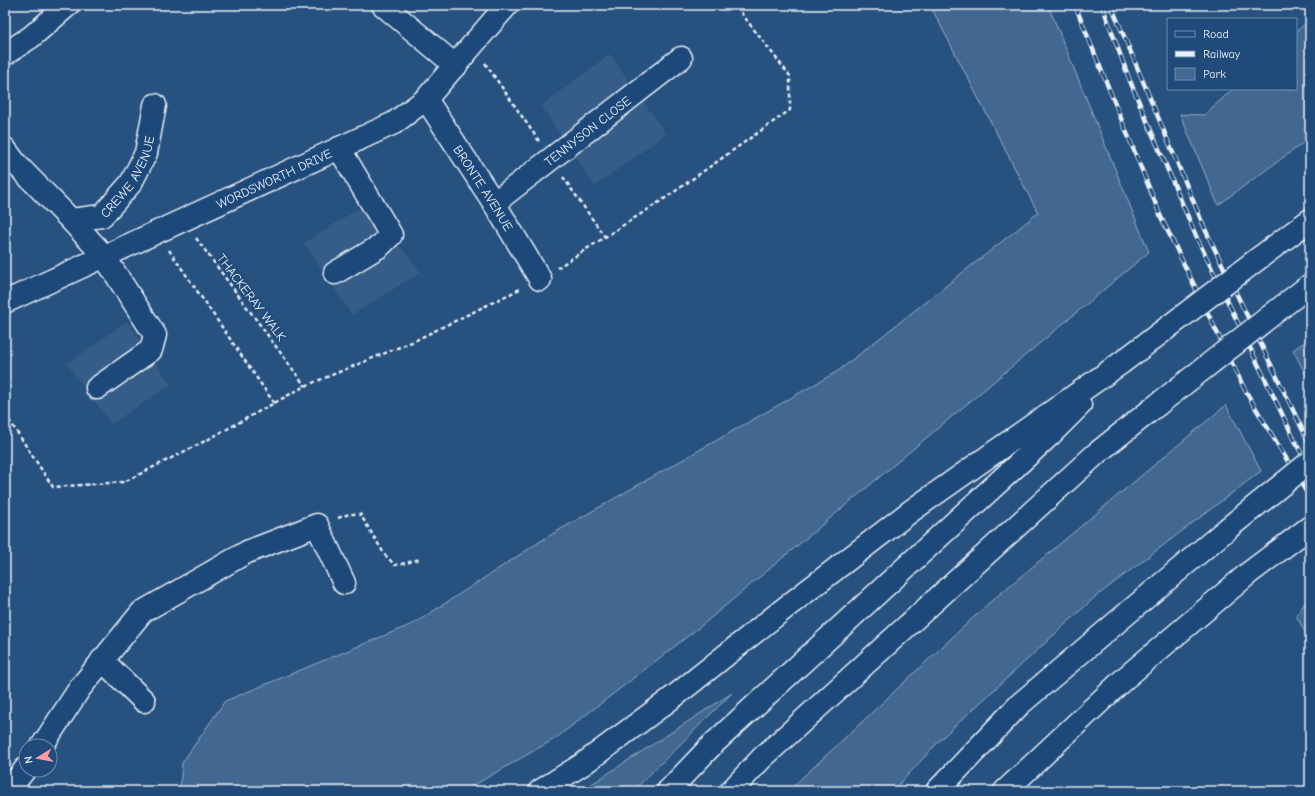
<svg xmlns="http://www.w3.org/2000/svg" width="1315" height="796" font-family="'Comic Neue',sans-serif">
<rect width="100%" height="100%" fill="#27517f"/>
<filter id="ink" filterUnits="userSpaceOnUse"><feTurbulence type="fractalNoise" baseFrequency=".025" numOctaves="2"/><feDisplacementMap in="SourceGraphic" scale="8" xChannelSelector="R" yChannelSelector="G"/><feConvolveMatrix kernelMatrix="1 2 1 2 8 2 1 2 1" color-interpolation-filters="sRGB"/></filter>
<g filter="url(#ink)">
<!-- built -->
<path fill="#355d88" d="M610,54l56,80 -71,52 -54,-80z
M371,201l20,34 30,37 -69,43 -48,-72z
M127,321l44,64 -60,39 -44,-60z"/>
<!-- green -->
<path fill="#436891" stroke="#96acc4" d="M930,5h118l101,247 -448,374 -145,112 -92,53h-284l2,-28 43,-62 190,-78 132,-86 291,-166 200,-158z
M1310,19v119l-92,67 -38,-91 24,1 29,-26h63v-57z
M1310,338v45l-17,-33z
M1226,405l35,66 -167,127 -151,139 -50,54h-105l201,-188z
M1310,596v46l-14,-27z
M732,693l-99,98h-52z"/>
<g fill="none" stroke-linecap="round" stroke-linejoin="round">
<defs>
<g id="minor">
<path d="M383,5l73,61"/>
<path d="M5,54l26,-17 37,-32"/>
<path id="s1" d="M426,99l68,104 46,76"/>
<path d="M5,149l12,16 54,55 33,36 51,79 -4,15 -54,38"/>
<path id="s2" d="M494,203l187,-145"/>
<path id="s3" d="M71,220l31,-4 29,-33 15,-30 9,-48"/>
<path d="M335,273l45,-27 11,-11 -52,-87"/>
<path id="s4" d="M5,302l389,-179 32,-24 81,-94"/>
<path d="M102,660l42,41"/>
<path d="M42,746l38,-58 62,-76 105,-60 70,-27 27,58"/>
<path d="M8,791l18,-23"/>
</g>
<path id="highway" d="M1259,258l51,-38
M1283,306l27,-21
M540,791l43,-27 93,-69 109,-87 126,-97 210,-148
M668,791l44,-46 339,-311 29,-29
M731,791l31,-33 335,-305 59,-47
M937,791l83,-87 207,-175
M1005,791l119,-112 125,-106 61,-46"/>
</defs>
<!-- minor casing -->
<use href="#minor" stroke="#e8f1f8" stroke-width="25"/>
<!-- highway casing -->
<use href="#highway" stroke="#e8f1f8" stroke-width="25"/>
<!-- path -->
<path stroke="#e8f1f8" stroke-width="2.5" stroke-dasharray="4 3" stroke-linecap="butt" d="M485,63l54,78
M563,177l42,60
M196,238l109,148
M169,250l105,153
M557,268l110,-71 123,-87v-34l-55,-71
M5,414l48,73 71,-5 85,-43 96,-53 107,-44 110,-54
M338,518l11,-4h11l25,41 10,10 11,-2 14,-4"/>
<!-- minor -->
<use href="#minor" stroke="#1f4a7a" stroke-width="22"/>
<!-- highway -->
<use href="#highway" stroke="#1f4a7a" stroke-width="22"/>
<defs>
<path id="rail" d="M1075,5l86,212 85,175 64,106
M1102,5l28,76 66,155 103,213 11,20
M1111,5l94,224 105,216"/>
</defs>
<!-- rail casing -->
<use href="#rail" stroke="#e8f1f8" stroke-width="4.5"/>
<!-- rail -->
<use href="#rail" stroke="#1f4a7a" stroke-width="3" stroke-dasharray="9" stroke-linecap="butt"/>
<defs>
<path id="highway-bridge" d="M1121,363l138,-105
M1156,406l127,-100
M1227,529l83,-67"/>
</defs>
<!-- highway-bridge casing -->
<use href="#highway-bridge" stroke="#e8f1f8" stroke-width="25" stroke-linecap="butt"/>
<!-- highway-bridge -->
<use href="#highway-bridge" stroke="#1f4a7a" stroke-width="22"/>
</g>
</g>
<g text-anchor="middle" stroke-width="4" stroke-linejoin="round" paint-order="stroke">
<!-- street labels -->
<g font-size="13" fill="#e8f1f8" stroke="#1f4a7a">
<text dy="5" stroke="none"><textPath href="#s2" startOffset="118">TENNYSON CLOSE</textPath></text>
<text dy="5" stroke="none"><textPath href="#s3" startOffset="79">CREWE AVENUE</textPath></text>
<text dy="5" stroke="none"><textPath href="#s4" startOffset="296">WORDSWORTH DRIVE</textPath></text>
<text dy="5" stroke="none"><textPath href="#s1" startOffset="106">BRONTE AVENUE</textPath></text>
<text transform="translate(252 297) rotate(53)" y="5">THACKERAY WALK</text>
</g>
</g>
<!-- margin -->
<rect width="1315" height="796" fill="none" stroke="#1f4a7a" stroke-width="20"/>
<rect x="10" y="10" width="1295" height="776" fill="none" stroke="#e8f1f8" stroke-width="1.5" filter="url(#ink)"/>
<!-- legend -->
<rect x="1167" y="18" width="130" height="72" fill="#1f4a7a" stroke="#6f8dac"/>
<rect x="1175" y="31" width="20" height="6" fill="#1f4a7a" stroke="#6f8dac"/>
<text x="1203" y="38" font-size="12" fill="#e8f1f8">Road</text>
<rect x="1175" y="51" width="20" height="6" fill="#e8f1f8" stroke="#6f8dac"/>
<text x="1203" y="58" font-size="12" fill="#e8f1f8">Railway</text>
<rect x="1175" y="68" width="20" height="12" fill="#436891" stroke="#6f8dac"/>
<text x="1203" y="78" font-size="12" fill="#e8f1f8">Park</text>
<!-- north arrow -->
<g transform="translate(38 758) rotate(259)"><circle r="19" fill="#1f4a7a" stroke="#6f8dac"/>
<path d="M0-3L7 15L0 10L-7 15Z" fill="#ff9aa2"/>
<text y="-6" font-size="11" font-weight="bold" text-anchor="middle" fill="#e8f1f8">N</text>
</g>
</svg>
